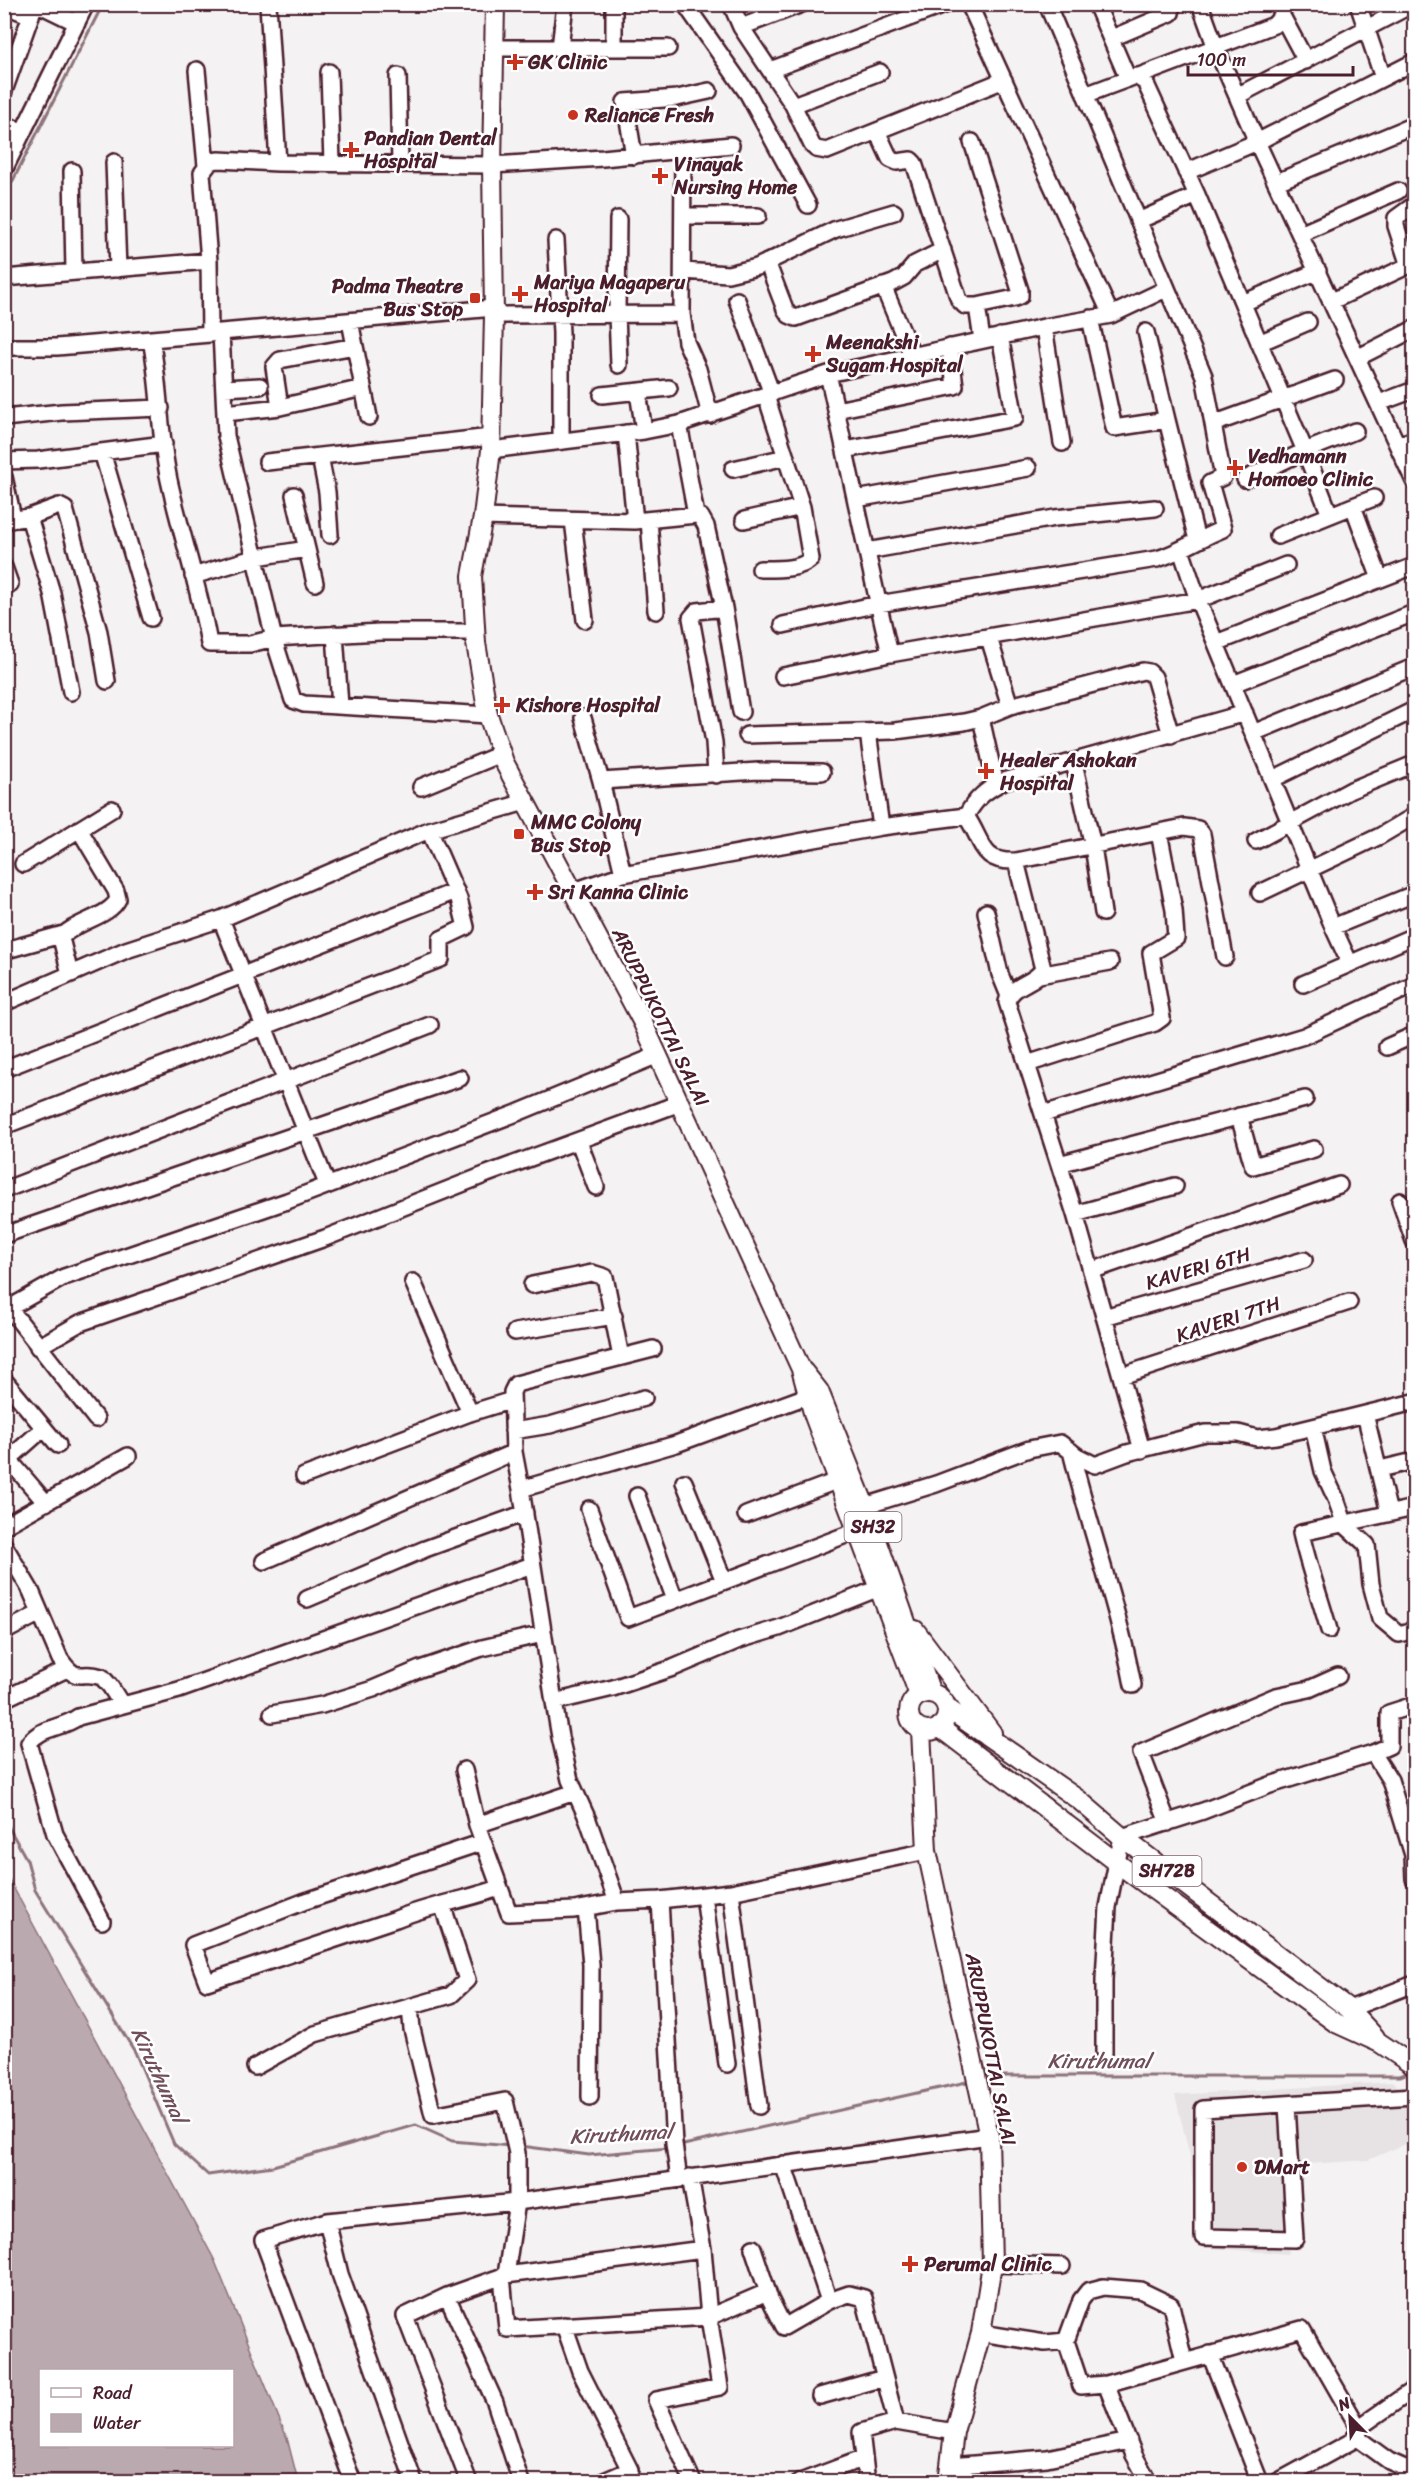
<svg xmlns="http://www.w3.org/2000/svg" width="1419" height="2486" font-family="Sriracha,sans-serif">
<rect width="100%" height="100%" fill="#f4f2f2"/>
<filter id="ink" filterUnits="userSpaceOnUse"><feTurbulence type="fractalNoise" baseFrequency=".0167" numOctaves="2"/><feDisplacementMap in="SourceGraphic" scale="12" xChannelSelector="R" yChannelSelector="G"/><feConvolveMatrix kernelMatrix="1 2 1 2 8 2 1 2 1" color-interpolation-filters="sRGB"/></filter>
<g filter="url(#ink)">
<!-- built -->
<path fill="#e7e2e3" d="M1393,2082l21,17v41l-46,20 -77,5 4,64 -7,25 -89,-7 -9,-91 -15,-61z"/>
<!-- water -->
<path fill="#baa9ae" stroke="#8d727a" stroke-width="1.5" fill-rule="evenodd" d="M5,1872l209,387 73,179 11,43h-293zM40,2370h192v76h-192z"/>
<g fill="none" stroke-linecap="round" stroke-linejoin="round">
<!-- stream -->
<path stroke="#8d727a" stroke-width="3" d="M4,198l99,-194
M4,1819l23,41 8,30 100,162 39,92 34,31 65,-9 143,-41 36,16 59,5
M983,2079l11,-3h406l11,-4
M521,2146l68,9 80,-7
M679,2146l292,-65"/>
<defs>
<path id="minor" d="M38,4l39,19
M268,4l10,159
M614,4v44
M685,4l63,90 60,111
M731,4l10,23 52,78 19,40 4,4 11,2 177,-71
M969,4l142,311
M1096,4l32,75
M1200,4l16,44 41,94 157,339
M1358,4l25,74
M4,5l27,11
M1282,16l24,45
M741,27l61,-23
M1112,38l59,-25
M494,48h66l5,-44
M560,48h108
M197,70l9,96
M770,70l177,-66
M329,72l3,91
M398,76l2,88
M1139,76l135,-51 8,-9v-12
M4,91l31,-87
M1085,95l51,-19 9,6 52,113 108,256 -60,28
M1237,96l176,-92
M793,105l87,-33
M4,124l19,8
M877,131l13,28 7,3 14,-2 3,3 45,137 6,6h12l5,34
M972,142l48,148v6l-5,2 -38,8
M634,156l-9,-54 52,-4 32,-7
M114,162l4,107
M4,170l82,-166
M72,171l2,101
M1186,172l71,-30 157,-80
M1277,182l137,-57
M683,216h75
M618,219l-1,95 2,51
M1138,221l59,-26
M1300,234l98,-43
M556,240l5,93v108
M767,262l18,47 4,6 7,3 97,-35 11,-6 11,-13 28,-14
M1409,266l-13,-40v-8l18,-13
M683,271l45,3 29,-7 79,-38 58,-17
M4,278l205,-17
M883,286l29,69
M737,300l35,94
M1332,301l82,-38
M1243,303l75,-32
M682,314l4,28 12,27 12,46
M494,315l188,-1 1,-163
M1090,318l24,110 53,-8 30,120
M350,321l19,96
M1044,327l18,116
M221,332l273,-24
M1146,332l21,88
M151,339c9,47 8,95 18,141 12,55 31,109 40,164h41l24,-6 106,-6h96
M1259,343l49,-21
M355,346l-75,14 -6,7 6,40 83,-19
M4,347h53l153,-13
M1357,358l57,-29
M828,374c21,93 40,187 62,280
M224,388l36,-2
M638,392l6,39
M602,395l67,-7
M1379,403l35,-13
M836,410l119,-24 -5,-39
M225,413l55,-6
M4,418l58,-6 99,-4
M679,424l17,91
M1213,424l122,-44
M626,433l9,88
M1398,445l16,-6
M491,450l153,-19 35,-7 149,-50 216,-47 67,-12 55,-26
M845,450l170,-32 -15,-82
M102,452l49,166
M320,457l7,35 3,43
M4,461l34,-1 126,-16
M267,462l224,-25
M733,469l53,-12
M4,477l9,41
M294,495l21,88
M856,499l172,-31
M1353,506l21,-8
M1330,515l-25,-64 50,-20
M29,517l23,76 19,99
M483,517l152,4 61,-6 5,2 5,9 18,82 17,104
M573,520l12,100
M649,520l7,91
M744,520l58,-13
M4,521l25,-4 30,-11 6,3 34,123 8,49
M1278,536l75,-30 27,73
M1181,550l17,50 135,327 81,-33
M867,551l188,-33 100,-10
M4,567l6,17
M760,569c16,0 40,1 51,-10l-9,-52 -36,-111
M193,576l64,-19 50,-8
M783,625l95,-21 279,-45c23,-7 43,-21 66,-30l-13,-46 13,-6 -19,-101 -157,-372
M335,634l5,72
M989,638l21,68
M1216,643l198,-77
M783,676l107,-22 308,-54 88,-35
M1233,684l181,-71
M488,715l-184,-11 -11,-4 -18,-57 -49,-207 -5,-104 -11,2 -1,-73 -7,-88 9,-12 8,-1 59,3 214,2 111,-7 128,-13
M583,718l18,63 22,93
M981,718l15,67
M868,732l13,95
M1253,733l161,-66
M747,735l148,-4 69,-9 17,-4 29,-12 133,-35 6,1 5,5 17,58
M1074,763l19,83 10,67
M716,775l-2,-33 -23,-124 6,-7 27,-3
M1273,779l141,-69
M601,781l157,-10 64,1
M421,787l80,-33
M966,816c18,26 14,47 50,45l168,-34 14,2 4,5 23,123
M1256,841l95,-51 63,-26
M1016,861l27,108c-8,15 -32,15 -36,33l68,212 67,236
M23,864l89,-55
M571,892l52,-18 258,-47 85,-11c10,-18 20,-26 38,-35l241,-68
M1260,893l120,-57 34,-20
M986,912l14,62 9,22
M221,919l106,265
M1333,927l17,37
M10,949l54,-15
M70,974l-9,-36c12,-16 49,-21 57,-39l-2,-8 -37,-62
M1039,975l71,-13
M1303,984l111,-48
M4,1003l122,-53 95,-31 208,-89 96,-28
M1387,1047l27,-12
M1027,1064l128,-41 7,-5 -11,-65 25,-15 -2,-28 -15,-78
M4,1069l452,-178
M1043,1114l261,-78 110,-51
M1239,1116l14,50 61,-17
M4,1126l437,-167v-20l25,-12 -7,-28 -30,-69
M579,1142l17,45
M1059,1164l246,-65
M4,1190l426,-165
M1400,1201l14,40
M1075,1214l100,-28
M4,1235l456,-157
M1091,1271l248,-86
M413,1282l57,131
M532,1285l60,-12 13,4 16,80
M9,1308l87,111
M4,1311l60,-34 223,-76 230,-88 141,-58
M1104,1317l200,-57
M515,1332l99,-16
M38,1347l42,-24 245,-85 162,-64 193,-71
M1121,1376l228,-74
M4,1380l54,65
M807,1396l-131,48 -155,45 33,213 59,-14 60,-20 66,-28 40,-12 100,-40
M1365,1414l24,99
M1313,1427l10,44 13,28 9,26 22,20 4,39 9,34 19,16 15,-4
M513,1431l37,-6 94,-27
M1071,1451c19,79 47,155 62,234
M4,1454l42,49
M9,1459l35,-31
M1380,1469l34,-8
M304,1476l166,-63 42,-13
M684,1482l40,99
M521,1489l-7,-37 -2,-60 4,-8 137,-35
M637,1496l38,104
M865,1506l71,-22 93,-35 31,-6 17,13 18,9 32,-12 78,-20h33l19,5 19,-2 138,-34
M589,1509l39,109 231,-88
M746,1515l93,-35
M4,1526l124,-70
M4,1545l27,46 29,68c19,27 19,10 42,18l8,9 12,19
M264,1561l250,-109
M307,1599l118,-50 100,-36
M1329,1630c-9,-33 -21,-64 -28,-97l113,-25
M4,1632l36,-19
M4,1699l63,-30
M554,1702l6,35 10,43 18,40 29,82
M272,1714l50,-9 51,-16 47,-20 62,-21 61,-14
M1373,1753l16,-7v-33l25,-8
M464,1770l13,55 32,88 65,-3 43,-8 43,-2
M1168,1823l-27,-70 135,-57 33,-7 29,-13
M477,1825l98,-33
M483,1842l-180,60 -110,43 14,37 189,-63c34,-14 69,-19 103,-31
M731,1892l28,214
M704,1896l23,168
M586,1908l5,57 -1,132
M102,1921l-47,-87 -26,-91c13,-17 33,-14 49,-26l101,-27 353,-125
M410,2007l2,22 21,86 72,-14 12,52v49l-190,19 13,53 74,208
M1349,2009l65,-25
M1104,2053v-73l4,-73 14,-70 81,-26 67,-26 103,-32 17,27 23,75 1,24
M255,2067l60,-33 136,-39 16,-15 -25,-76
M1287,2105l8,134 -92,-2v-128l211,-13
M783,2164l46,137
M690,2177l13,72 6,68 11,70 -64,13 37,82
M679,2179l-5,-35 -14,-244 71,-8 196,-41
M327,2221l-64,19 90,242
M753,2248l17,51 14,28 45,-26 20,-7 15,4 32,124
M992,2264l70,2
M506,2275l197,-26
M502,2276l5,53 202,-12 58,-25
M447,2296l-42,20 64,166
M564,2325l16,46 50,99 -28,12
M981,2333l64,10 21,-2
M1210,2354l50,128
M1106,2384l196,-55 58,101
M820,2396l64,-18
M1356,2437l33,24 25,11
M950,2466l97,-8 82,-17
M521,2482l-26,-80 -48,-106 59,-21 11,-73 472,-66
M800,2482l64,-24
M867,2482l-6,-50 35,-10 58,10
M1149,2482l-15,-27 -28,-71 -25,2 -15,-45 15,-41 7,-9 15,-4 37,3 31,15 13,56
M1277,2482l75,-41 12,-17 50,-35
M1397,2482l14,-11"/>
<path id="major" d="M495,4l-3,161 2,150 -3,135 -8,67 -11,59 4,67 12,72 16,47 138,259 159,348 13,47 105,279
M804,1372l15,19 46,115 66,187
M915,1630l77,103
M909 1712a19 19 0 1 1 38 0a19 19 0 1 1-38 0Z
M947,1708l132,92 43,37 227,172 26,28
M939,1727l178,136 219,160 44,20 34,23
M921,1730l6,121 62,285 3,128 -11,69 -27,99 -6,50"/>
</defs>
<!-- minor casing -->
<use href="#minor" stroke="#4a1f2b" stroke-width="20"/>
<!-- major casing -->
<use href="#major" stroke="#4a1f2b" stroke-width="22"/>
<!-- minor -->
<use href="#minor" stroke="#fff" stroke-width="15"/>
<!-- major -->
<use href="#major" stroke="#fff" stroke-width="18"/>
</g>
</g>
<!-- markers -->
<g fill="#c8321e" stroke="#fff" stroke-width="2">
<path d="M512 53h6v6h6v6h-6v6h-6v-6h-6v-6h6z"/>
<circle cx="573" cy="115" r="6"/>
<path d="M348 141h6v6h6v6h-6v6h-6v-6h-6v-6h6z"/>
<path d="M657 167h6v6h6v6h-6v6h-6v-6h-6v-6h6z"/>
<path d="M517 285h6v6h6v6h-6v6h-6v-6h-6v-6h6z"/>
<rect x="469" y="292" width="12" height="12" rx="3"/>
<path d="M810 345h6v6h6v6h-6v6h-6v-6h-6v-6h6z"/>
<path d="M1232 459h6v6h6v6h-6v6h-6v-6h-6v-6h6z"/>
<path d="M499 696h6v6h6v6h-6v6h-6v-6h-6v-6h6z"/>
<path d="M983 762h6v6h6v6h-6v6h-6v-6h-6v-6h6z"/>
<rect x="513" y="828" width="12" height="12" rx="3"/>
<path d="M532 883h6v6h6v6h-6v6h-6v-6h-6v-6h6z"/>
<circle cx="1242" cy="2167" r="6"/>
<path d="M907 2255h6v6h6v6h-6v6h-6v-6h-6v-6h6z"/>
</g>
<g text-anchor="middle" stroke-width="5" stroke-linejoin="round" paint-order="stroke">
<!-- shield labels -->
<g fill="#fff" stroke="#80626b" stroke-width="1.5">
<rect x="844.5" y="1512" width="57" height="30" rx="4.5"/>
<rect x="1132.5" y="1856" width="69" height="30" rx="4.5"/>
</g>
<g font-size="18" font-weight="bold" fill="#4a1f2b">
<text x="873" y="1533">SH32</text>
<text x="1167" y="1877">SH72B</text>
</g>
<!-- poi labels -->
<g font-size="20" font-weight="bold" fill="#4a1f2b" stroke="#fff" text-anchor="start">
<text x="528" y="69">GK Clinic</text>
<text x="585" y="122">Reliance Fresh</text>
<text x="364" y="145">Pandian Dental<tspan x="364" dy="23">Hospital</tspan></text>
<text x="674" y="171">Vinayak<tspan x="674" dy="23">Nursing Home</tspan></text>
<text x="534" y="289">Mariya Magaperu<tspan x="534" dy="23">Hospital</tspan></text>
<text x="463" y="293" text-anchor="end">Padma Theatre<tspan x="463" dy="23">Bus Stop</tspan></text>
<text x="826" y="349">Meenakshi<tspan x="826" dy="23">Sugam Hospital</tspan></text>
<text x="1248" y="463">Vedhamann<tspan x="1248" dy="23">Homoeo Clinic</tspan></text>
<text x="516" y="712">Kishore Hospital</text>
<text x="1000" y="767">Healer Ashokan<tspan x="1000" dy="23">Hospital</tspan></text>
<text x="531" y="829">MMC Colony<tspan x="531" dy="23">Bus Stop</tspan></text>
<text x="548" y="899">Sri Kanna Clinic</text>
<text x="1254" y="2174">DMart</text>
<text x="924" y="2271">Perumal Clinic</text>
</g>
<!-- street labels -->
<g font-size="20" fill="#4a1f2b" stroke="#fff">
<text transform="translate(661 1017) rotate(64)" y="7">ARUPPUKOTTAI SALAI</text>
<text transform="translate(1198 1268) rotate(-16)" y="7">KAVERI 6TH</text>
<text transform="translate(1228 1319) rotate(-18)" y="7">KAVERI 7TH</text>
<text transform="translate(991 2049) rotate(79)" y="7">ARUPPUKOTTAI SALAI</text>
</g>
<!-- water labels -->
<g font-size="21" font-style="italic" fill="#714f59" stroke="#fff">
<text x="1099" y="2068">Kiruthumal</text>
<text transform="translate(159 2075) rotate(65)" y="7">Kiruthumal</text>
<text transform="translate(621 2134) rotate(-3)" y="7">Kiruthumal</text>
</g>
</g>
<!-- margin -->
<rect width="1419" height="2486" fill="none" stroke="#fff" stroke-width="24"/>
<rect x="12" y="12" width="1395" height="2462" fill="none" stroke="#4a1f2b" stroke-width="2" filter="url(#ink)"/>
<!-- legend -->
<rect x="39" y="2369" width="195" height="78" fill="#ffffff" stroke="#b7a5aa" stroke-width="1.5"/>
<rect x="51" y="2388" width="30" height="9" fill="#ffffff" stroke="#b7a5aa" stroke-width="1.5"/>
<text x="93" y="2399" font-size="18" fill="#4a1f2b">Road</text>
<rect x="51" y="2414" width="30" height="18" fill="#baa9ae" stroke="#b7a5aa" stroke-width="1.5"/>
<text x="93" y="2429" font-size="18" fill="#4a1f2b">Water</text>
<!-- north arrow -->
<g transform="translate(1350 2417) rotate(336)" stroke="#ffffff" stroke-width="4.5" paint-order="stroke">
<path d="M0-4.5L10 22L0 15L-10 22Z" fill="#4a1f2b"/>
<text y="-9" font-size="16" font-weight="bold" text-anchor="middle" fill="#4a1f2b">N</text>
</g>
<!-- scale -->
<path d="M1188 66v9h165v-9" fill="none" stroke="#4a1f2b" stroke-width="3"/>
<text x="1197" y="66" font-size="18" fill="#4a1f2b" stroke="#ffffff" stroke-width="4.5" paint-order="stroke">100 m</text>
</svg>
